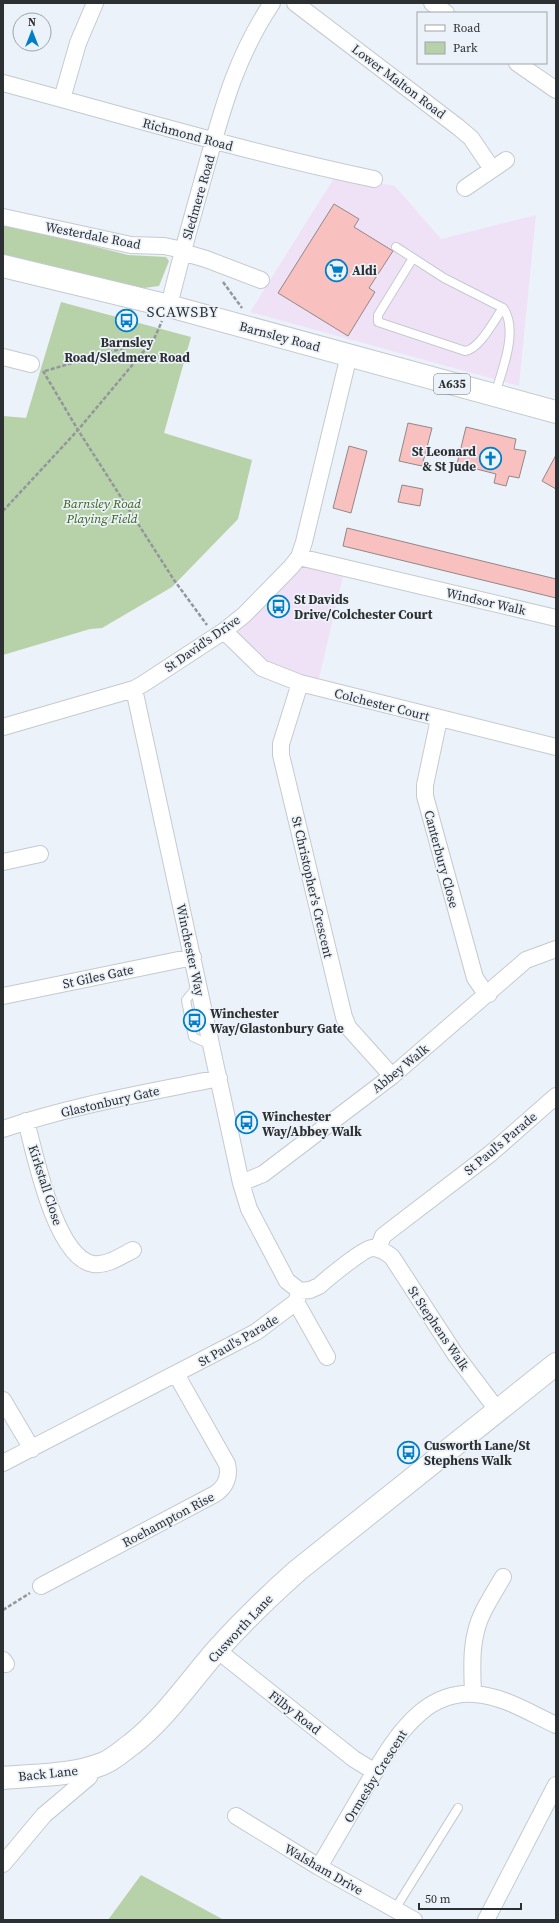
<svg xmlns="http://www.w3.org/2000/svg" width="559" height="1923" font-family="'Source Serif 4',serif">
<rect width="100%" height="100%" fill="#ecf2f9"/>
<!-- commercial -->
<path fill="#f0e2f6" d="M336,175l59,11 46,53 95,-24 -17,171 -269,-74z
M299,557l46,11 -28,119 -44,-14 -49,-42z"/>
<!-- green -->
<path fill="#b7d1a8" d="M3,223l125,32 38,2 3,4 -10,25 -15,2 -141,-32z
M61,302l130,35 -27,96 88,27 -14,59 -66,68 -70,41 -12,1 -87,26v-239l23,2z
M141,1875l83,45h-116z"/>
<!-- building -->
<path fill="#f8c0be" stroke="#918888" d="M334,204l25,15 -5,8 39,24 -24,37 6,4 -27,44 -70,-43z
M408,423l24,5 -10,38 -23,-5z
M466,427l50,12 -2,10 12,2 -7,27 -10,-2 -3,10 -12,-3 2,-9 -39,-10z
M349,446l18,5 -16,62 -18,-5z
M556,455v34l-14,-8z
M402,485l21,4 -3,17 -22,-4z
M347,528l209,51v19l-213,-52z"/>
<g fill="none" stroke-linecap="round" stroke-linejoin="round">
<defs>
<path id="lane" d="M396,247l48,31 59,30c16,21 -1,63 -8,86
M413,258l-35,57v7l87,29c15,-2 29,-31 38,-43
M198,985l-12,15 7,37 18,8
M395,1909l63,-101"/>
<path id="street" d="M295,3l163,124 13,11 21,31
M432,3l14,10
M517,63l39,27
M3,83c123,33 246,70 371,96
M62,99l16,-56 17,-40
M465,188l41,-28
M3,217l128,28 33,1 19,4
M182,252l24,7 55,21
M169,306c11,-46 24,-92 37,-138 17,-61 30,-111 66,-165
M3,357l28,7
M299,557l257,61
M224,631l38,37 38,15 256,64
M300,683l-19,61v11l63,262 4,10 44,49
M134,689l107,494 8,26 38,72 13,10
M439,719l-14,66v11l50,182 7,10 7,6
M3,727l131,-38 9,-5 81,-53 20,-16 47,-48 8,-10 5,-15 45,-187
M3,862l37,-8
M3,996l190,-39
M26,1121c9,33 29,136 67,143 14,2 28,-8 40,-14
M3,1129c70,-24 144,-36 216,-51
M241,1183l22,-9 129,-98 134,-116 30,-11
M378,1249l5,-13 9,-7 98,-75 66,-58
M300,1291l10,-1 9,-4c9,-8 44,-37 53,-38 8,0 14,4 20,9l63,97 43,57
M296,1302l31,55
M3,1400l29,49
M3,1463l253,-131 40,-30 4,-11
M41,1586l174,-92c11,-7 15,-18 12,-30l-51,-90
M217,1650l137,109 21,13
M3,1660l3,4
M473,1693c-1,-27 -3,-55 10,-81 6,-12 13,-23 20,-35
M236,1816l83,51 95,53
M3,1864l41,-49 45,-38 3,-9
M319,1867c15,-26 30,-51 45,-77 16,-27 32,-57 57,-78 14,-12 34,-20 53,-18 30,2 56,19 82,31
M486,1920l70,-135"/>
<path id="secondary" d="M3,1778c32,-3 69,-2 99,-14 11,-4 20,-13 30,-20 34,-27 57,-62 85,-94 25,-28 52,-54 80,-79l259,-207"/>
<path id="highway" d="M3,266l166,40 387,106"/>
</defs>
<!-- lane casing -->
<use href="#lane" stroke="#c4cad0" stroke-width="10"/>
<!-- street casing -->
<use href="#street" stroke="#c4cad0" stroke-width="18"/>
<!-- secondary casing -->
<use href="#secondary" stroke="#c4cad0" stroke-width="24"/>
<!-- highway casing -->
<use href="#highway" stroke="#c4cad0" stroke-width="24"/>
<!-- path -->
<path stroke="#93979c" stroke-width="2.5" stroke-dasharray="4 2" stroke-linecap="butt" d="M223,282l19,26
M43,371l35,59 96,150 33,45
M45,371l109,-32 8,-18
M3,511l75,-81 76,-91
M3,1610l27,-17"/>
<!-- lane -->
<use href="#lane" stroke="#fff" stroke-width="8"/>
<!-- street -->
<use href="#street" stroke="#fff" stroke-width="16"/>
<!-- secondary -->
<use href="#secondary" stroke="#fff" stroke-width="22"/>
<!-- highway -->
<use href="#highway" stroke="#fff" stroke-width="22"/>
</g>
<!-- icons -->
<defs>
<symbol id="supermarket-ring" viewBox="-11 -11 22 22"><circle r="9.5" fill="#ecf2f9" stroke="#007fc7" stroke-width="1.5"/><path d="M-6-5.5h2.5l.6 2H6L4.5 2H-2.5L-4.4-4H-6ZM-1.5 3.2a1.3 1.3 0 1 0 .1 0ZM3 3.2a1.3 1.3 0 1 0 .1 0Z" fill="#007fc7"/></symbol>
<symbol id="bus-ring" viewBox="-11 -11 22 22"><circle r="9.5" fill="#ecf2f9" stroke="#007fc7" stroke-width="1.5"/><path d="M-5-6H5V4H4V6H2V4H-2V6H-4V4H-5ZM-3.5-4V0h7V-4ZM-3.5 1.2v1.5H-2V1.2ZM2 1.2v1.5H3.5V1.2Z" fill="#007fc7"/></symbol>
<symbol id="church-ring" viewBox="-11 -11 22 22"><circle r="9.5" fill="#ecf2f9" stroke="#007fc7" stroke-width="1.5"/><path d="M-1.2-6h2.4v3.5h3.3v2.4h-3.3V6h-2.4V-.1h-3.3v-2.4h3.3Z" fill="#007fc7"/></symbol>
</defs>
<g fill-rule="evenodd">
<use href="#supermarket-ring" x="324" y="258" width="25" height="25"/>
<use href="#bus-ring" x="114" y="308" width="25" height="25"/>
<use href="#church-ring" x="478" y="446" width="25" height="25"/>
<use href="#bus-ring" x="266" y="594" width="25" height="25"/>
<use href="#bus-ring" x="182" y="1008" width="25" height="25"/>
<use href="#bus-ring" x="234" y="1110" width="25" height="25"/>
<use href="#bus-ring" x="396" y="1440" width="25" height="25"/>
</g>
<g text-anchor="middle" stroke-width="3.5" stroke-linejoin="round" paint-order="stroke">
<!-- shield labels -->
<rect fill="#ecf2f9" stroke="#666a6e" stroke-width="1" x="434" y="374" width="36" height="20" rx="3"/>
<g font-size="12" font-weight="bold" fill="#2d3032">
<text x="452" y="388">A635</text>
</g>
<!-- street labels -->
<g font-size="13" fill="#2d3032" stroke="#ecf2f9">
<text transform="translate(399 81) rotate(37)" y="5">Lower Malton Road</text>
<text transform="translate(188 134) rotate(15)" y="5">Richmond Road</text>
<text transform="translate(198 197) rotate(-74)" y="5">Sledmere Road</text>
<text transform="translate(93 235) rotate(11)" y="5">Westerdale Road</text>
<text transform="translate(280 336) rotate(15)" y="5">Barnsley Road</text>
<text transform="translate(486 601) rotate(13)" y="5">Windsor Walk</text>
<text transform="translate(202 643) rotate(-35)" y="5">St David's Drive</text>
<text transform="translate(382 704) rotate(14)" y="5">Colchester Court</text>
<text transform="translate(442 859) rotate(75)" y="5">Canterbury Close</text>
<text transform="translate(313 887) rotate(77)" y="5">St Christopher's Crescent</text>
<text transform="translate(191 950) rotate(78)" y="5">Winchester Way</text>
<text transform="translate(98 976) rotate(-12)" y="5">St Giles Gate</text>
<text transform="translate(400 1068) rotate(-39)" y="5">Abbey Walk</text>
<text transform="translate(110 1101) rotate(-13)" y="5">Glastonbury Gate</text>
<text transform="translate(500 1143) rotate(-40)" y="5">St Paul's Parade</text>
<text transform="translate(46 1185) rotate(72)" y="5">Kirkstall Close</text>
<text transform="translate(439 1328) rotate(56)" y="5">St Stephens Walk</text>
<text transform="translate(238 1340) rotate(-30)" y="5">St Paul's Parade</text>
<text transform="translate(168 1519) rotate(-28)" y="5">Roehampton Rise</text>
<text transform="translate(240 1628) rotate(-47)" y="5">Cusworth Lane</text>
<text transform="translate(295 1712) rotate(38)" y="5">Filby Road</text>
<text transform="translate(48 1773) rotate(-6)" y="5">Back Lane</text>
<text transform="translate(375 1776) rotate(-58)" y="5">Ormesby Crescent</text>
<text transform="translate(324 1869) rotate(30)" y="5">Walsham Drive</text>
</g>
<!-- poi labels -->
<g font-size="13" font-weight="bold" fill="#2d3032" stroke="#ecf2f9" text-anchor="start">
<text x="352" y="275">Aldi</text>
<text x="127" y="347" text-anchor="middle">Barnsley<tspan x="127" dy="15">Road/Sledmere Road</tspan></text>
<text x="476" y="456" text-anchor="end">St Leonard<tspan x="476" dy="15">&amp; St Jude</tspan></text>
<text x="294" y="604">St Davids<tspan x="294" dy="15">Drive/Colchester Court</tspan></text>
<text x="210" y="1018">Winchester<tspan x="210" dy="15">Way/Glastonbury Gate</tspan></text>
<text x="262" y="1121">Winchester<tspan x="262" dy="15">Way/Abbey Walk</tspan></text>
<text x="424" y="1450">Cusworth Lane/St<tspan x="424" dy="15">Stephens Walk</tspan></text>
</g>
<!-- park labels -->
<g font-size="13" font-style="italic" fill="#3a631b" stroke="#ecf2f9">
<text x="102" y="508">Barnsley Road<tspan x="102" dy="15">Playing Field</tspan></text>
</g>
<!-- quarter labels -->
<g font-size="15" letter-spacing="1" fill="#2d3032" stroke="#ecf2f9">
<text x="183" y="317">SCAWSBY</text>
</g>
</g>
<!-- border -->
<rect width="559" height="1923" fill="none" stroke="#2d3032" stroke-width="8"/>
<!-- legend -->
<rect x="417" y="12" width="130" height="52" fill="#ecf2f9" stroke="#a0a4a9"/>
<rect x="425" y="25" width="20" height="6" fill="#ffffff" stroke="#a0a4a9"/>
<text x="453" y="32" font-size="12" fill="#2d3032">Road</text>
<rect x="425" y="42" width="20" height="12" fill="#b7d1a8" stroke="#a0a4a9"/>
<text x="453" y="52" font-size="12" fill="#2d3032">Park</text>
<!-- north arrow -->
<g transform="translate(32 32)"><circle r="19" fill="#ecf2f9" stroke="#a0a4a9"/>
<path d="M0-3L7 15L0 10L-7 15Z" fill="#007fc7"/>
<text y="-6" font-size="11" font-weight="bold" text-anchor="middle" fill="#2d3032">N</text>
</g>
<!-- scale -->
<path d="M419 1903v6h102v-6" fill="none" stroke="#2d3032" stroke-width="2"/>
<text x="425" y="1903" font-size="12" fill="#2d3032" stroke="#ecf2f9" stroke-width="3" paint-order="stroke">50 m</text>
</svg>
